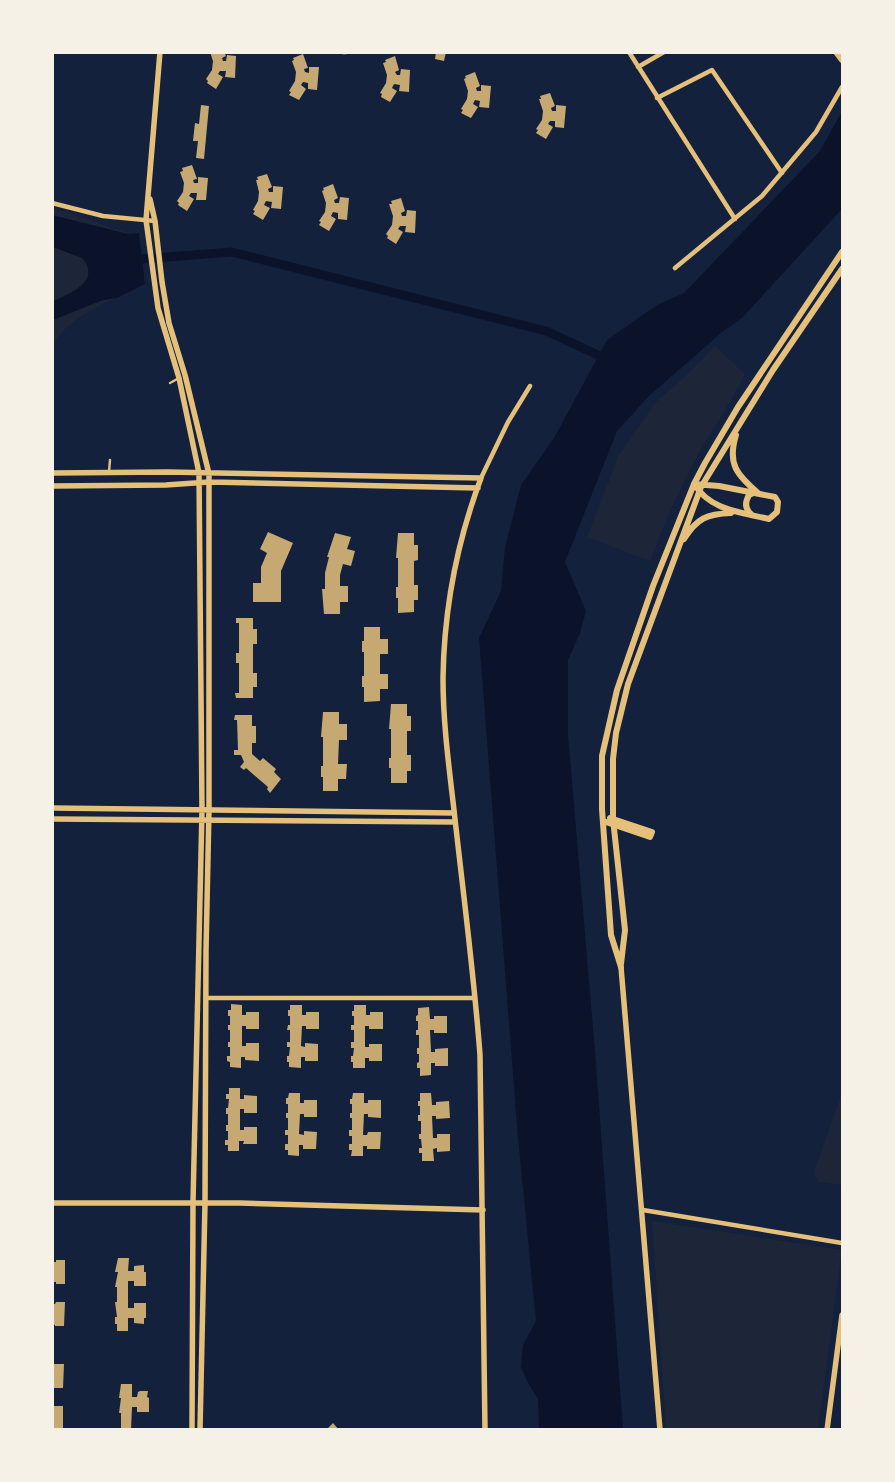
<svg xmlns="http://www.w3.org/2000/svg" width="895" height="1482" font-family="Spectral,serif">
<rect width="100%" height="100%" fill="#14213d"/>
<!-- green -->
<path fill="#1d2539" d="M53,208l78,26 8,-1 6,51c-30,15 -76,31 -92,61z
M715,346l30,28c-14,29 -32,54 -48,82 -18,34 -33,69 -47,105l-63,-24 32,-82 37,-53 30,-26z
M842,1093v92l-24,-3 -4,-10z
M652,1221l190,29 -24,179h-152z"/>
<!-- water -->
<path fill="#0b132b" d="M842,111v98l-99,108 -22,16 -72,63 -32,35 -52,131 21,49 -6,22 -12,27v74l27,317 28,378h-84l-1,-30 -10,-16 -7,-16 2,-22 13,-24 -18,-183 -39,-500 22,-47 4,-44 16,-62 33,-47 53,-98 50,-35 27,-12 136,-142z
M52,215l76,19 11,-1 6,51 -28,14 -14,2 -50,20v-19c17,-7 49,-20 29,-43l-29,-11z"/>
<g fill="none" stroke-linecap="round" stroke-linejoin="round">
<!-- canal -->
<path stroke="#0b132b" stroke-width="9" d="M142,259l90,-7 314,79 63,29"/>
</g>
<!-- building -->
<path fill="#c6a872" d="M210,52h14l2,4 -4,2 1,3h3l1,-6 9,1 -1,22 -10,-1 1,-6h-6l-2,3 5,3 -7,12 -9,-6 1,-2 -2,-2 6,-9 1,-9z
M436,52h10l-2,9 -9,-2z
M303,54l5,14 -4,1 1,3 4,1v-6h10l-2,23 -9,-1v-6l-5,-1 -2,3 5,4 -7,11 -10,-5 2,-3 -2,-1 6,-10 1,-9 -4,-11 2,-1 -1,-2z
M395,56l4,14 -4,2 2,3h3l1,-6 9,1 -1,22 -10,-1 1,-6 -6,-1 -2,4 5,3 -7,11 -9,-5 1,-3 -2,-1 6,-10 1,-8 -4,-12 3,-1 -1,-2z
M475,72l5,14 -4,2 1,3h4v-6l10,1 -2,22 -10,-1 1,-6 -5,-1 -2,4 5,3 -7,11 -10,-5 2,-3 -2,-1 6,-10 1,-8 -4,-12 2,-1 -1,-2z
M550,93l5,13 -4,2 1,3h4v-6l10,1 -2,22 -9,-1v-6h-5l-2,3 5,3 -7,12 -10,-6 2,-3 -2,-1 6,-9 1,-9 -4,-12h2l-1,-3z
M201,105l8,1 -5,53 -8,-1 2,-17h-5l2,-18 4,1z
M192,165l5,14 -4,1 1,3h4v-6l10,1 -2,22h-10l1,-7h-6l-2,3 5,3 -7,12 -9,-6 1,-2 -2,-2 6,-9 1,-9 -4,-11 3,-1 -1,-3z
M267,174l5,13 -4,2 1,3h4v-6l10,1 -2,22 -10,-1 1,-6 -6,-1 -2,4 6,3 -7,12 -10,-6 2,-3 -2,-1 5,-9 1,-9 -3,-12h2l-1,-3z
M333,184l5,14 -4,2 1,3h4l1,-6 9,1 -2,22 -9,-1v-6l-5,-1 -2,4 5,3 -7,12 -10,-6 2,-3 -2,-1 6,-9 1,-9 -4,-12 2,-1 -1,-2z
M401,198l4,13 -4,2 1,3h4l1,-6 9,1 -1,22 -10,-1 1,-6h-6l-2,3 5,3 -7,12 -9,-6 1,-2 -2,-2 6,-9 1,-9 -4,-12h3l-1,-3z
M268,532l25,11 -12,28v31h-28v-19h8v-16l6,-14 -7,-4z
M335,533l16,4 -4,12 8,2 -4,15 -8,-2 -3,11v11h8v16h-8v12h-16l-2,-25h3v-16l4,-16h-2z
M398,533h16v12h4v15l-4,1v24h4v15h-4v12l-16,1v-15h-2v-11h2v-29h-2z
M236,618h17v11h4v15h-4v29h4v14h-4v11h-17l-1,-5h4v-30h-3v-10h3v-30h-3z
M364,627h16v12h8v15h-8v20h8v15h-8v12l-16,1v-15h-2v-11h2v-24h-2v-11h2z
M391,704h16v12h4v15h-4v24h4v16h-4v12h-16v-15h-2v-10h2v-29h-2z
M323,712h16v12h8v16h-8l-1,24h9l-1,15h-8v12h-15v-14h-2v-11h2v-29h-2z
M235,715h17v11h4v17h-4v11l8,7 3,-3 13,11 -2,3 7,7 -11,14 -3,-4 1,-2 -22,-19 -2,2 -4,-3 4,-5 -3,-7h-7v-5h4l-1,-30h-3z
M231,1004l11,1v10h4v-3h13v17h-13v-3h-4v20h4v-3h13v18l-14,-1v-3h-4v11l-11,-1v-5l-3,-1v-5h3v-9h-2v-5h2v-12h-2v-5h2v-9h-2v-6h3z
M290,1005h12v10h4v-3h13v17h-13v-3h-4l-1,20 4,1v-4l13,1v17h-13v-4h-4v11l-12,-1v-5h-2v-6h2l1,-9h-3v-5h3v-12h-3l1,-5h2v-9h-2v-6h2z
M354,1005h12v10h4v-3h13v17h-14v-3h-4v21h4v-3h13v17h-13v-3h-4v10h-12v-6h-2v-6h2l1,-8h-3v-6h3v-12h-3v-5h3v-9h-2v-5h2z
M429,1007l1,12h4v-3h13v17h-13v-3h-4l1,22h4v-3l13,-1v18h-13v-3h-4v12l-11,1v-8h-3v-5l2,-1v-8h-2v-6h2v-13h-3v-5h2v-9h-2v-5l2,-1v-7z
M229,1088h11v11h4v-4l13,1v17h-13v-4h-4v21h4v-3h13v17h-14l1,-3h-5v10h-11v-6h-3v-5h3v-9h-2v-6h2v-11h-2v-6h2l1,-9h-3v-5h3z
M289,1093h11v10h4v-3h13v17h-13v-3h-4l-1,20 5,1v-4l13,1 -1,17h-13v-4h-4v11l-11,-1v-5h-3v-6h3v-9h-3v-5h3v-12h-2v-5h2v-9h-2v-6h2z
M353,1093h11v10h4v-3h13v18l-13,-1v-3h-4l-1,21h4l1,-3h13l-1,17h-13v-3h-4v10h-12l1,-6h-3v-6h3v-8h-3v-6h3v-12h-2v-5h2v-9h-2v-5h2z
M420,1093h11l1,12h4v-3l13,-1 1,17 -14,1v-3h-4l1,22h4v-4h13v17l-13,1v-4l-4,1 1,12h-12v-8h-3v-5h3l-1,-9h-2v-5h2v-13h-3v-6h2v-9h-2v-5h2z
M118,1258h11l-1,13h6v-5l10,-1v7h2v14h-12v-5h-6v27h6v-5h12v15h-2v6l-10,-1v-5h-6v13h-11v-7h-2v-7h2l-2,-15h2v-15h-2l3,-15h-3z
M56,1260h9v24h-9v-2h-3l-1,-15 1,-5h3z
M56,1302h9l-1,24h-9v-1l-2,-1v-20h2z
M54,1364h10l-1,24h-9v-2h-2v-20h2z
M121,1384h11v13h5l1,-5 2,-1h8l-1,6 2,1v14h-12v-5h-5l-1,23h-10v-17h-2l2,-15h-2z
M54,1406h9v24l-11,-2v-20h2z
M333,1423l6,7h-13z"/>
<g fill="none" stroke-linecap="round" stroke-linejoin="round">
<!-- service -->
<path stroke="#e5c07b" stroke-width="2.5" d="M170,383l9,-5
M109,472l1,-12"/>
<!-- minor -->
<path stroke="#e5c07b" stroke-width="4.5" d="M343,52h3
M629,52l106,167
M638,67l26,-15
M657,98l55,-28 70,103
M52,203l51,13 52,5
M675,268l87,-72 54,-64 26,-45
M481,478l27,-56 22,-36
M206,998h269
M643,1210l199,33"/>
<!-- tertiary -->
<path stroke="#e5c07b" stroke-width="5.5" d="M160,52l-14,168 12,88 21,70 20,95 3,337 -9,393 -1,227
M150,199l5,22 7,61 7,41 16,52 24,99v336l-3,141 -1,252 -5,227
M52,473l116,-1 313,6c-24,64 -37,132 -38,200 0,45 6,89 11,132 9,82 20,164 26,245l5,375
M52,486l114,-1 43,-3 269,6
M52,808l402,5
M52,819l403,3
M621,967l39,463
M52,1203h188l243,7
M827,1430l15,-115"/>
<!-- secondary -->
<path stroke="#e5c07b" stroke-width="6" d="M836,52l6,8
M736,435c-9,29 1,40 22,58
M694,484l25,2 56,11 3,5 -1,10 -8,7c-28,-7 -58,-8 -75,-35z
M751,514c-6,-5 -6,-12 -2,-19l4,-2
M684,539c13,-21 23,-25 47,-26
M603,821l47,16 2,-5 -42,-14
M621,964l4,-34 -12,-111v-60l3,-26 12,-49 73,-197 72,-117 69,-101
M621,967l-10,-32 -9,-126v-53l15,-66 36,-104 41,-102 11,-21 33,-56 104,-155"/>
</g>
<!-- border -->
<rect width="895" height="1482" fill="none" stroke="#f6f1e7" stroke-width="108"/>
</svg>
